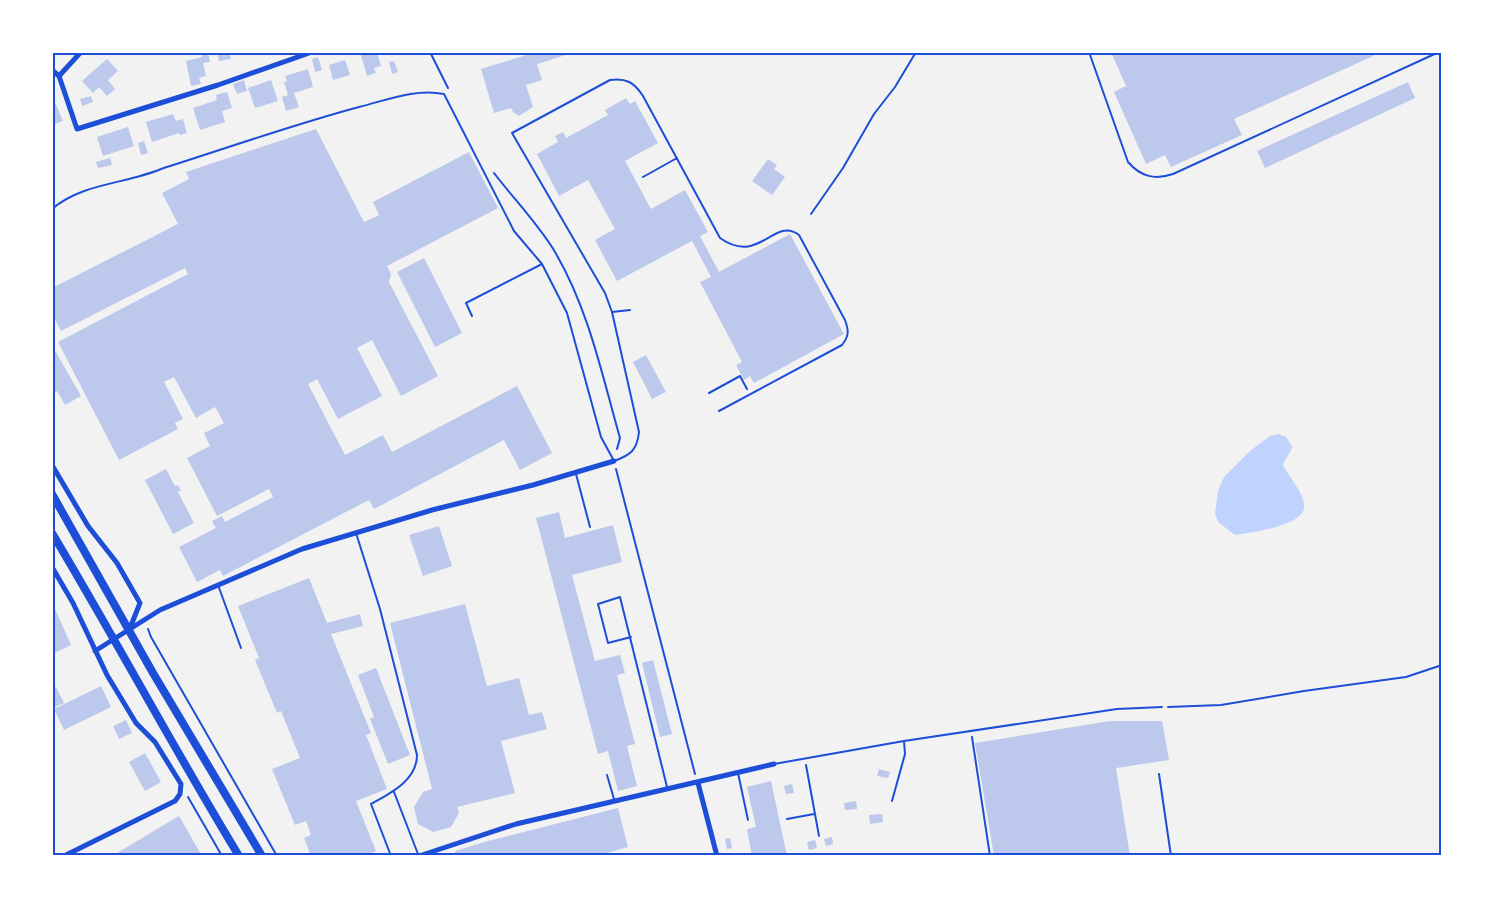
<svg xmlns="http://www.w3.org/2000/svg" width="1494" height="908" font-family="'Golos Text',sans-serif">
<rect width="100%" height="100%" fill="#f2f2f2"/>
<!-- water -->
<path fill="#bfd3fe" d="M1278,434l8,3 6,9c-1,8 -8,12 -9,20 6,10 24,31 21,43 -4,17 -54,24 -69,26l-17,-13 -3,-9 3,-22 6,-14 26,-26 20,-15z"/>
<!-- building -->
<path fill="#bdc9ec" d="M201,52h7l2,10 -7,1 3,13 -7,2 2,6 -10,2 -5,-25 16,-4z
M217,52h12l2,7 -12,2z
M360,52h17l4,14 -7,2 2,5 -9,3z
M536,52l36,1 -35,11 5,16 -16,5 7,22 -14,9 -6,-4 -2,-4 -17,5 -13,-44z
M1111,52h271l-148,67 8,16 -71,32 -6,-12 -19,9 -32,-72 12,-6z
M318,57l4,13 -7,2 -3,-13z
M107,59l11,12 -10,9 7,9 -8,7 -8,-9 -6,6 -11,-12z
M345,60l5,15 -17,5 -4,-15z
M394,61l4,11 -6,2 -3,-12z
M308,69l5,18 -19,6 5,14 -13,4 -4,-14 6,-2 -4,-13 3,-1 -2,-5z
M244,80l3,11 -10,3 -4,-10z
M271,80l7,21 -23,7 -7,-20z
M1408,82l7,16 -150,70 -8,-17z
M227,92l5,16 -10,3 3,11 -25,8 -7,-22 24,-8 -1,-5z
M52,95l11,26 -11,4z
M91,96l2,6 -11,4 -2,-7z
M626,98l4,6 5,-3 23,42 -33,18 26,48 34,-19 23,42 -8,4 19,36 71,-38 54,100 -90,49 -4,-7 -6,4 -8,-15 6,-3 -42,-80 11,-5 -19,-36 -75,40 -22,-41 20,-11 -27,-49 -29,16 -22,-42 21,-12 -3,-6 8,-4 3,6 42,-23 -3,-5z
M173,114l3,7 7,-2 4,14 -7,2 -1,-2 -27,9 -6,-20z
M128,127l6,19 -31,10 -6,-19z
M316,129l48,93 15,-7 -6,-13 96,-50 29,56 -111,58 4,8 -2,8 49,94 -37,20 -29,-56 -15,8 25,48 -44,23 -21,-40 -9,5 37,71 38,-20 9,17 125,-66 35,67 -32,17 -16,-30 -130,69 -5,-9 -146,76 -3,-6 -23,12 -18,-35 37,-19 -4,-7 10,-5 3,6 48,-25 -4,-8 -52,27 -30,-58 23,-12 -6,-13 20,-10 -9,-16 -19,11 -22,-41 -10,5 19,37 -8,4 3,6 -59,31 -61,-118 130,-68 -3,-6 -124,63 -9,-17v-26l126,-64 -16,-31 27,-14 -3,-7z
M144,141l4,12 -7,2 -3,-12z
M110,158l2,7 -14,3 -2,-6z
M768,159l9,6 -3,4 11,8 -13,18 -20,-14z
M424,258l38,75 -27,14 -38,-75z
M56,352l25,44 -16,9 -8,-14 -5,3v-40z
M646,355l20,37 -14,7 -19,-37z
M166,469l9,17 3,-1 3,5 -3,2 16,31 -21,11 -28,-54z
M559,512l6,26 48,-13 9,37 -50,13 23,86 25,-6 5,18 -8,2 18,69 -8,2 10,40 -19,5 -10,-40 -10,3 -62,-236z
M439,526l13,40 -29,10 -14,-41z
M309,578l18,45 33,-9 3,12 -32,8 40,99 -5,2 21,54 -31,12 20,50 -10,5h-55l-7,-18 7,-3 -5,-14 -11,4 -23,-56 28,-11 -19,-47 -4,2 -22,-53 4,-2 -21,-52z
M52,602l19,43 -19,9z
M465,604l22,82 32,-8 10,37 13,-3 5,17 -46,12 14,52 -58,14 2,6 -8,14 -18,5 -15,-8 -4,-17 9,-15 9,-3 -42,-166z
M653,660l19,74 -12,3 -18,-74z
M376,668l34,87 -22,9 -18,-45 4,-2 -16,-42z
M101,686l10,21 -47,23 -10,-21z
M56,687l8,16 -12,5v-19z
M126,720l6,13 -13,6 -6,-13z
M1110,721h52l7,39 -53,8 14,88h-136l-19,-113z
M145,753l16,29 -16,9 -16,-29z
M879,769l11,3 -2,6 -11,-2z
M771,781l16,75h-35l-5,-27 9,-2 -9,-40z
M792,784l2,9 -8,1 -2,-8z
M856,801l1,8 -12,1 -1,-7z
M618,808l10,39 -32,9h-140l-1,-5 33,-10z
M882,814l1,8 -13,2 -1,-9z
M179,816l23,40h-90z
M832,837l1,7 -7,2 -2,-7z
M730,838l2,10 -5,1 -2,-10z
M815,840l2,8 -8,2 -2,-8z"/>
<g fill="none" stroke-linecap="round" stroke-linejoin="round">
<!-- path -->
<path stroke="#1d4ed8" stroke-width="2" d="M430,52l18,36
M494,173c19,25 45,52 61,79 34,58 47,123 65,186l-3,11
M811,214l32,-46 31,-54 21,-27 21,-35
M709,393l31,-17 7,13
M616,469l79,305
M148,629l3,8 126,219
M1168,707l53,-2 83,-14 102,-14 36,-12
M972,737l18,119
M806,765l13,71
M188,797l34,59
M787,819l27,-5"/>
<!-- service -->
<path stroke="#1d4ed8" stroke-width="2" d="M1089,52l39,110c13,15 27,18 45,12l266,-122
M643,177l34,-19
M52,209c30,-26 74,-25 109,-40 66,-21 131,-44 198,-62 28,-7 57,-19 85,-13l70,137 28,33
M612,312l18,-2
M472,316l-6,-13 76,-39 25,49 34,124 13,24c17,-6 23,-11 25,-29l-27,-120 -7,-19 -93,-160 98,-53c16,-2 24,2 33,16l77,142c40,28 53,-22 79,-3l46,85c4,11 4,16 -3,25l-123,66
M576,474l14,53
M356,533l24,76 37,146c0,25 -26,38 -46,49l20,52
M218,585l23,63
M631,637l-23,6 -10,-39 22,-7 47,190
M774,764l130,-23 213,-32 45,-2
M738,773l10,47
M1159,774l12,82
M607,775l7,24
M394,792l24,62
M892,801l13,-47 -1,-13"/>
<!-- minor -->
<path stroke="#1d4ed8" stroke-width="5" d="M52,70l7,6 22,-24
M59,76l18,53 141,-44 94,-33
M52,465l36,61 29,37 23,40 -10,25
M52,567l21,36 34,72 29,48 19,19 26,42 -1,10 -5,7 -111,55
M95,651l65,-41 142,-61 130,-39 101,-25 81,-24
M698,783l19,73
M419,856l97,-32 258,-60"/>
<!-- primary -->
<path stroke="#1d4ed8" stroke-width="8" d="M52,494l101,179 109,183
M52,533c64,107 122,216 187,323"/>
</g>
<!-- border -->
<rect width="1494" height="908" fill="none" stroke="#ffffff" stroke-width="108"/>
<rect x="54" y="54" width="1386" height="800" fill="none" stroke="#1d4ed8" stroke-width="2"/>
</svg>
